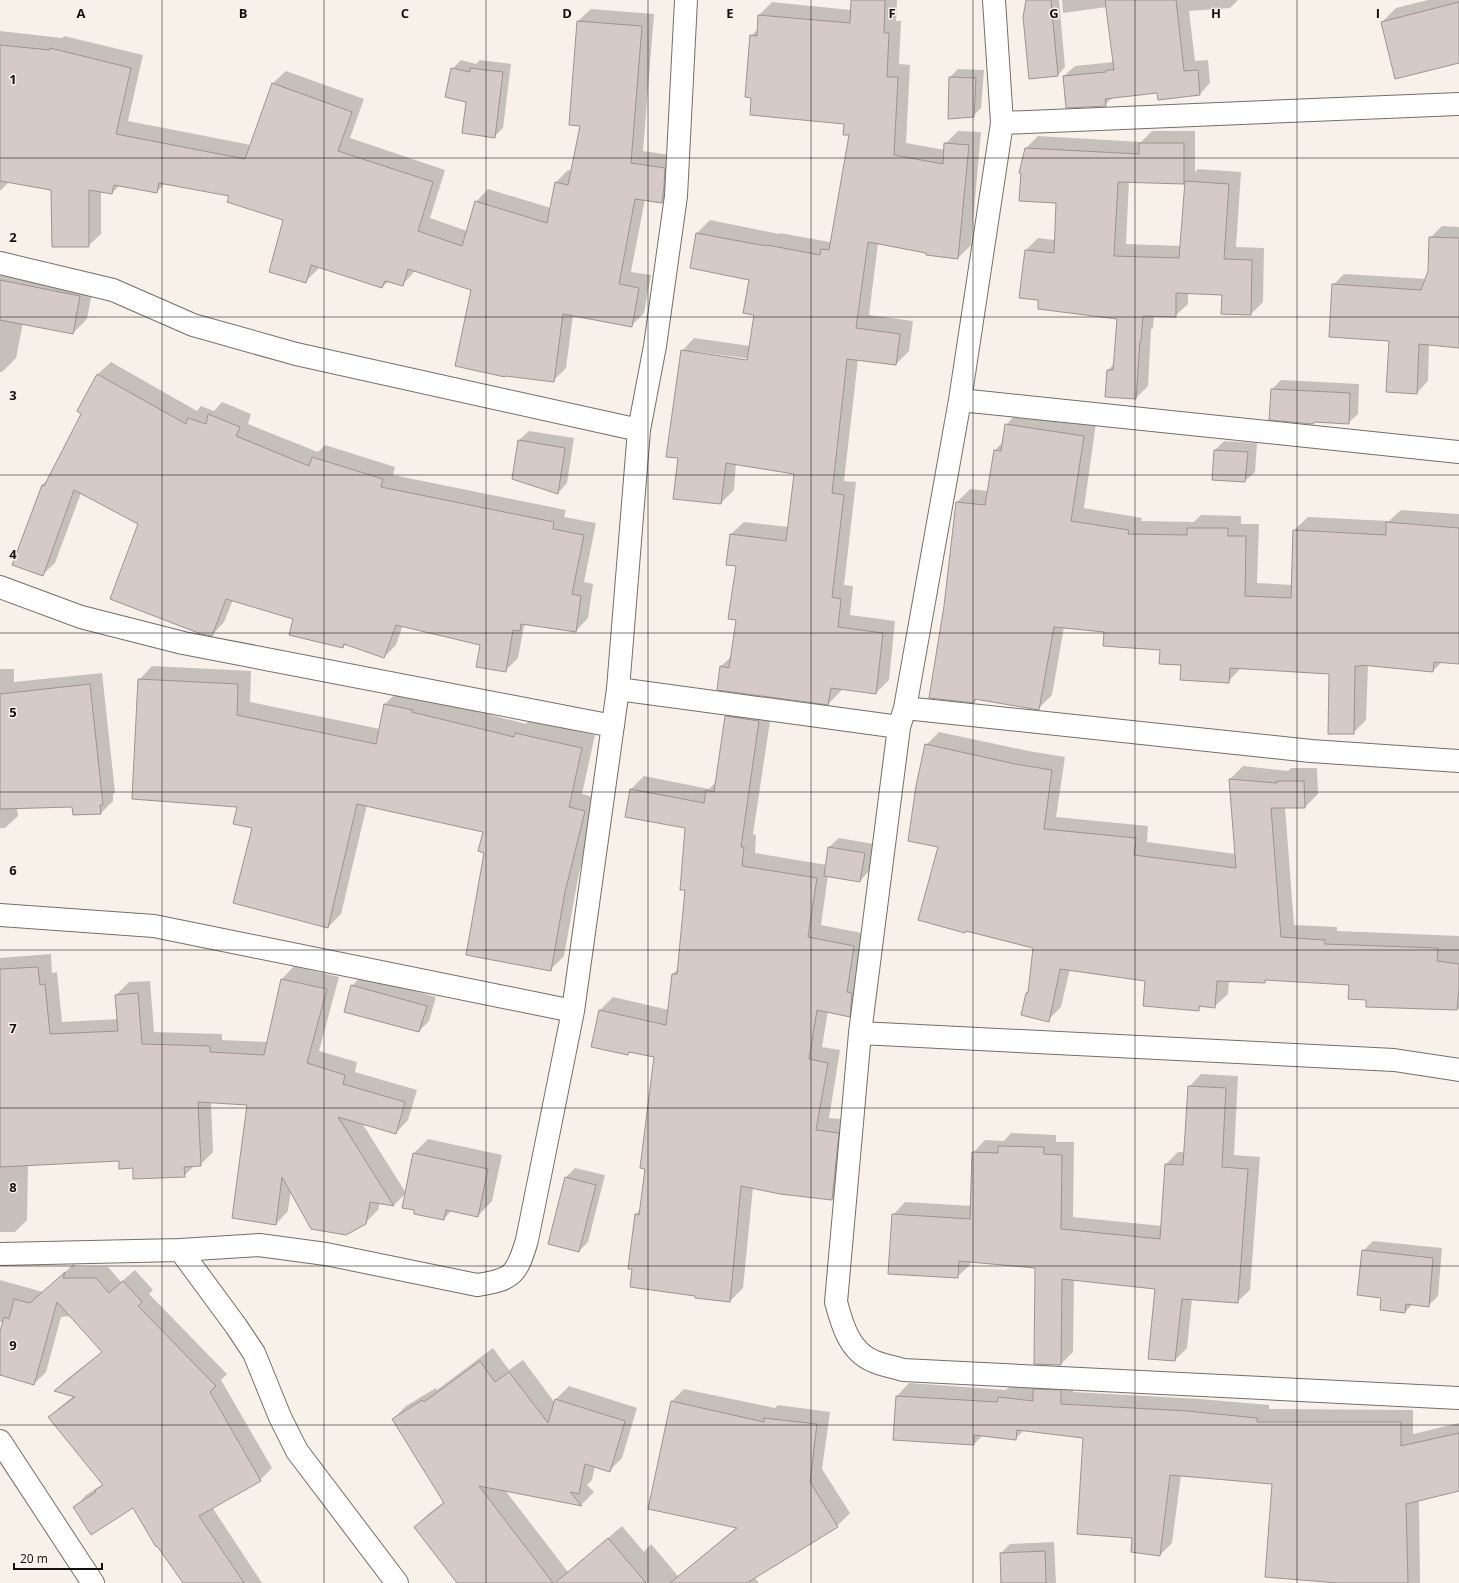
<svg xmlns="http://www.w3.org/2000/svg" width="1459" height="1583" font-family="'Open Sans',sans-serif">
<rect width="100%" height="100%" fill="#f8f1ea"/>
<!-- shadow -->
<path fill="#0003" fill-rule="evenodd" d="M852,0h45l-1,21h5l-2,43 11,1 -4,78 39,7v-6l13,-13 23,1 -10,113 -13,13 -80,-15 -9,72 44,6 -4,30 -13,13 -38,-5 -14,122 12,1 -12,103 9,1 -3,29 45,6 -6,59 -13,13 -35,-5v3l-13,13 -107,-38 11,-10 6,-36 -1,-55 -6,-31 13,-12 44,5 7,-54 -59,-10 -2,27 -13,13 -42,-45 3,-107 12,-13 56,8 5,-32 -5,-34 -59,-12 6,-35 13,-13 69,14 1,-1 50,9 2,-2 18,-106 -5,-11 -94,-87 7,-7 1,-14 13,-13 79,8zM691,351l61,8v2l-61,-8z
M1027,0h32l6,67 -7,8z
M1062,0h176l-8,8 -41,3 6,50 13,-1 2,23 -10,11 -42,-2 -45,5 -8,8 -41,-29 11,-10 39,-4 -7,-55 -44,6z
M1428,0h31v62l-77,-40 14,-14z
M591,9l63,5 -11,137 34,5 -3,33 -13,13 -16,-3 -14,73 20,3 -7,38 -13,13 -58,-11 -7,53 -13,13 -81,-92 -57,-18 -13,14 -13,-4 -7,6 -63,-21 -1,3 -13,13 -20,-63 -55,-24 -65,-12 -8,9 -37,-7 -8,8 -11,-2v43l-13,12 -36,-57 -42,-8 -10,10v-160l62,7 2,-2 79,19 -15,66 123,24 22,-62 13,-12 78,28 -14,39 95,32 -15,48 37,13 9,-29 12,-13 63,19 4,-25 13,-13 4,1 9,-46 -3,-104z
M461,60l15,4 4,-4 31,4 -8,64 -9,9 -27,-36 -15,-32z
M958,69l26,1 -3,38 -8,8 -24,2 1,-41z
M1152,131h43v41l3,-3 43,3 -5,75 28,1 -1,54 -12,12 -28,-20 -35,-1v11l-13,12 -21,-1 -1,13 -2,1 -3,57 -12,12 -30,-2 2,-26 6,-6 4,-46 -78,-19 -14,-49 12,-12 17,2 3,-38 -32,-54 12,-12 103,6zM1186,180l-5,66 -55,-2 3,-63 54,2z
M1442,226l17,1v120l-30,-3 -1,37 -11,12 -27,-53 -57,-55 11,-11 83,5 3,-8v-33z
M0,264l94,18 -7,37 -14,14 -50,-10 -7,35 -14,14h-2z
M111,362l86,49 4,-5 13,5 8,-9 29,12 -3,10 70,28 7,-7 70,22 -2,8 173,35 -2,7 32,6 -12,59 9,2 -5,34 -12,13 -50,-7 -2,2 -6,32 -13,13 -24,-27 -78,-19 -7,20 -12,12 -38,-13 -3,3 -49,-29 -61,-18 -9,22 -12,13 -72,-112 -59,-30 -26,70 -13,12 -29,-11 29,-79 7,-6 33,-66 -4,-2 20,-37z
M1281,380l78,4 -1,30 -10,9 -33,-2 -2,2 -41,-34z
M1019,411l77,12 -12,85 58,10 -1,3 53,1 7,-7 40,1v8h18l-2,59 35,2 2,-55 14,-13 81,4 12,-11 58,4v149l-17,-1 -9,9 -65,-6 -2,55 -13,13 -23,-60 -88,-6 -14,15 -46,-18 -21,-15 -56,-18 -41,-4 -12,68 -14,14 -60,-11 -4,4 -29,-96 12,-104 13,-13 18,2 7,-41 9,-9 2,-16z
M529,431l45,7 -7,45 -9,10 -39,-53z
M1224,441l33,2 -2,29 -10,9 -30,-31z
M152,666l99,5 -1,31 130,27 5,-25 13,-13 128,33 3,-4 66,15 -13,59 15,4 -19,80 -14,78 -13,13 -67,-138 -117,-26 -26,109 -13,13 -90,-121 -99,-126z
M0,669h14v13l88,-9 13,119 -2,3v6l-12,12 -28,-7 -56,2 1,8 -13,12h-5z
M739,704l33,4 -19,126 3,1 -1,18 72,12 2,-18 10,-9 35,6 -5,27 -9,10 -32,-6 -7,50 46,9 -5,68 -13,13 -21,-4 -6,36 18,3 -11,68 22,2 -6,66 -13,13 -79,-12 -10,101 -13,13 -34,-6 -63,-27 3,-54 5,-5 15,-153 -25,-5 -3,3 -36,-8 8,-36 13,-13 56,13 4,-36 5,-5 8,-80v-62l-60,-11 5,-27 13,-13 65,13 8,-8 9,-64z
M939,732l90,19 36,6 -9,60 92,9 -1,16 89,12 -6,-75 13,-13 45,5 3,-3h26l1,26 -13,13h-20l9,118 43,2v4l122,5v73l-92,-3v-7l-17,-15 -83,-5 -3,3 -35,-2 -1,14 -13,12 -13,-1 -4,5 -52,-30 -76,-11 -9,38 -13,13 -22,-27 3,-3 5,-42 -68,-17 -1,1 -25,-86 -14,-101z
M51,954l1,19 5,-1 5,50 56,-3 -2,-24 13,-13 21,-1 4,51 68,2v6l46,2 14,-63 12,-13 45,11 -20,74 38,11 -2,10 62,18 -9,30 -12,13 -34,-10 44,70 8,-40 14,-14 74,16 -10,46 -14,15 -26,-6 -8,9 -29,-10 -9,-16 -12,12 -14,-3 -2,8 -13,13 -74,-33 -3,21 -12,13 -28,-120 -37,-2 2,50 -13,13h-5l-11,11 -50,-9 -14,-7 -92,5 -1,55 -12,12h-15v-274z
M361,976l75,21 -7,24 -10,10 -67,-45z
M1201,1074l37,2 -4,79 26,2 -10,133 -13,12 -45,-3 -5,49 -12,12 -19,-72 -82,-9 -1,73 -12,12 -25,-96 -66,-7v4l-13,12 -64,-62 12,-13 67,4 1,-53 12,-13 19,1 7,-8 45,2v7h18l-1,75 89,9 4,-62 12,-12h7l4,-65z
M575,1168l30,7 -17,67 -9,9 -30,-8 17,-66z
M1373,1241l69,7 -4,48 -10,10 -15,-2 -8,8 -23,-15 -19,-46z
M76,1262l-2,5h34l13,15 14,-12 18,20 -4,4 78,80 -6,6 51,88 -12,12 -48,27 50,76h-78l-51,-77 -58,1 11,-12 17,-11 -54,-67 12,-11 14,-11 -19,-5 11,-11 36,-28 -32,-35 -10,1 -15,55 -12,12 -34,-10v-40l3,-12h-3v-42l43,12z
M493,1348l16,22 14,-10 32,43 1,-4 13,-13 68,22 -15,50 -13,13 -14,-5 -3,14 -5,5 7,7 -13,13 -76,-15 63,82 54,-46 22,26 7,-8 27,32 59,-49 -66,-125 13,-13 91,19 3,-3 52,7 -8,57 28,44 -13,13 -83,51 5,6h-301l-43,-56 13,-13 17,-13 -52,-82 13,-13 30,-18 1,2z
M1073,1378v14l127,7 69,6v4l144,1v24l46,-11v67l-40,10 1,83h-71l-76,-99 -92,-9 -9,68 -12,12 -27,-18 -49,-100 -60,-7 -9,9 -32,-4 -9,9 -80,-5 3,-43 12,-13 97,7 5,-5z
M1054,1542l2,41h-54l-1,-30 9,-9z"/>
<!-- building -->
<path fill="#d5cac7" stroke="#9d9391" d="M851,0h34l-1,33h5l-2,44h11l-4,78 49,9 1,-21 25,2 -11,114 -32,-4v-2l-58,-11 -12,86 44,6 -4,31 -49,-6 -15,134 12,2 -12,102 9,2 -3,28 45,6 -7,61 -45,-6 -3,17 -111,-15 3,-24 9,2 7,-48 -8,-1 8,-53 -10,-1 4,-31 56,7 8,-67 -68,-11 -5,41 -48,-5 5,-41 -12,-1 15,-107 66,10 7,-45 -11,-2 6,-33 -59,-12 6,-35 70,13 1,-1 53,10 1,-6 8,1 20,-115h-6l1,-11 -94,-9 1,-17 -6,-1 5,-62 7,1 1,-21 92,8z
M1026,0h25l7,76 -29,3 -6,-62z
M1105,0h71l8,71 14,-1 2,25 -42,5 -1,-7 -52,6 1,7 -40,2 -3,-32 43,-4v-2h8z
M1459,2v61l-64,16 -14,-57z
M577,21l65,5 -11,137 34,5 -1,18 -2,17 -27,-4 -16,85 20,4 -7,39 -69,-13 -9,68 -49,-6v1l-50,-11 16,-76 -63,-21 -5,17 -18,-5 -3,7 -71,-23 -5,18 -37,-11 14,-52 -56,-18 2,-6 -70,-13 -2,10 -43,-8 -2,9 -23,-4v57h-37l-1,-57 -51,-9v-136l50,5v-2l81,20 -15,66 129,25 27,-76 80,29 -14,39 95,31 -15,49 44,15 13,-45 72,22 8,-41 13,3 12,-59 -11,-1z
M451,68l19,4v-4l33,4 -8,66 -33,-5 4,-31 -21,-5z
M949,77l27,1 -2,39 -26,2z
M1139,143h45v41l-66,-2 -4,74 65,2 6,-77 44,3 -5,75 28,1 -1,55 -30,-1 1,-19 -46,-2v24l-33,-1 -2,25h-1l-4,58 -31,-2 2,-27h6l4,-51 -79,-10v-9l-19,-2 6,-48 29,3 2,-50 -37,-2 2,-28h-2l6,-25 114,6z
M1429,237l30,1v110l-40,-4 -2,50 -31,-2 3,-51 -60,-4 3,-53 89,6 7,-19z
M0,280l80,16 -7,38 -73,-14z
M97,374l89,50 2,-6 18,6 2,-10 32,13 -4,9 73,30 3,-9 71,22 -2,8 173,35 -1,7 31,6 -12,59 9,2 -5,36 -55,-8 -1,7 -7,-1 -7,42 -30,-5 4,-22 -84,-20 -12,33 -40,-14 -1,4 -54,-13 4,-16 -67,-20 -14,37 -11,-2 -91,-35 28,-75 -64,-34 -31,86 -31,-11 30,-80 2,1 37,-72 -4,-3z
M1271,389l79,4 -1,31 -35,-2 -1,2 -44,-4z
M1005,424l79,12 -13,85 58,9 -1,4 59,1v-7h41v8h18l-1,60 46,2 2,-68 93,5v-13l73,6v136l-25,-2 -1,10 -72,-7v1h-6l-1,68h-26l1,-60 -99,-6 -1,15 -49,-3 1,-15 -22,-1 1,-14 -57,-4 1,-14 -50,-5 -15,83 -64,-11 -1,4 -45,-5 15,-92 12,-104 29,3 9,-55 7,1z
M518,440l47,8 -7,46 -46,-15z
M1214,450l34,2 -3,30 -33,-2z
M138,679l100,5 -1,31 139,29 8,-40 29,6 -1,2 102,25 1,-4 67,15 -13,59 16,4 -20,81 -14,79 -85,-16 18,-102 -6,-2 5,-19 -126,-28 -29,124 -95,-25 19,-75 -19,-4 4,-17 -105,-8z
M90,684l13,121h-3l1,9 -28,1 -1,-8 -72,2v-115z
M725,716l34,5 -18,126h3l-2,19 75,12 -9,59 46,9 -7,46 5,1 -2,24 -33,-7 -8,49 19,4 -12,67 23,3 -7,67 -52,-6 -39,-8 -11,116 -35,-4v-2l-65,-9 2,-18h-4l7,-55 4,1 6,-46 -5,-1 14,-111 -25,-5 -1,3 -37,-8 8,-37 67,15 6,-51h5l8,-84h-5l5,-62 -60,-11 5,-28 74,14 2,-13 8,2z
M925,744l90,20 37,6 -8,59 92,9 -2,17 102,13 -7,-89 48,4v-2h27l1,27h-34l10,129 44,3v4l113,4 -1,13 22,3v24l-2,22 -91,-3v-7l-18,-1 1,-14 -84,-5v3l-48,-2 -2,27 -16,-2v5l-56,-5 2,-25 -85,-12 -11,53 -28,-7 5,-22h2l5,-45 -67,-17 -1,2 -47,-13 20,-73 -30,-6 8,-55z
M828,847l37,6 -5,29 -36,-6z
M38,967l2,18 5,-1 5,50 68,-3 -3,-36 23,-2 4,51 68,2v6l54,3 17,-76 46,10 -20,74 38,12 -2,9 62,18 -9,32 -58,-17 56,89 -24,-4 -4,22 -20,11 -35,-6 -29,-52 -6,48 -44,-7 15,-113 -49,-3 3,64 -17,1 1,10 -52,2v-11l-14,1v-8l-119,6v-198z
M351,985l76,21 -8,26 -75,-20z
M1188,1086l38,2 -4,79 26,2 -10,134 -56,-4 -7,62 -27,-2 7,-70 -93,-10 -1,86 -27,-1 1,-96 -76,-7 -1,17 -70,-4 4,-60 78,5 2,-67 26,1v-7l46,1v7l18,1 -1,74 99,10 5,-75 18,1z
M413,1153l75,16 -10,48 -32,-7 -2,10 -30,-6v-4l-12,-2z
M565,1177l31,8 -17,67 -31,-8z
M1362,1250l71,8 -4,49 -23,-3 -1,9 -25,-3 1,-12 -24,-3z
M65,1272l-2,6h33l13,15 14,-12 19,21 -4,4 78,80 -6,6 51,89 -62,35 45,67h-61l-26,-37 -1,1 -23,-39 -42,27 -18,-28 23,-15 -1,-2 8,-5 -55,-68 27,-20 -21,-6 48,-39 -45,-50 -23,83 -34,-10v-44l4,-14 5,2 5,-20 16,4z
M480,1361l15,21 14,-10 39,51 7,-24 70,22 -15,51 -25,-8 -6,30 -9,-2 12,14 -103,-20 74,97h-96l-43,-56 30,-24 -52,-84 30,-19 2,2z
M1033,1389l28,1v14l126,7 70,7v4h144v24l58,-13v58l-53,13 2,79h-70l-73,-6 7,-93 -102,-9 -10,81 -29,-4 1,-14 -55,-4 6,-96 -66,-8 -1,10 -42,-5v10l-81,-5 3,-44 101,6 1,-5 35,4z
M671,1401l93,21v-4l53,6 -7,58 28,45 -91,56h-77l67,-55 -89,-19z
M608,1538l38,45h-91z
M1045,1551l1,32h-45l-1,-30z"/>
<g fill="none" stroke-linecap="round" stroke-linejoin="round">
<defs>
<path id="minor" d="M994,0l8,123 -42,277 -55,308 -6,19 -39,306 -24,269c6,22 13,49 37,59 9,4 20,6 30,9l556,28
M1002,123l457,-19
M0,263l113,27 80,35 103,29 343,76
M960,400l499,52
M0,587l81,30 102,26 430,83
M618,689l281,38
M905,708l406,43 148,10
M0,915l154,11 419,85 -46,229c-10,34 -14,40 -50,45l-151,-31 -67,-9 -79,5
M573,1011l45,-322 21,-259 16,-84 21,-150 10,-196
M860,1033l534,27 65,10
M0,1254l180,-4 56,76 18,27 26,64 17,34 100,132
M0,1441l93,142"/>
</defs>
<!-- minor casing -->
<use href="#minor" stroke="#756f68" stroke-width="24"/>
<!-- minor -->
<use href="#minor" stroke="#fff" stroke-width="22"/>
</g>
<!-- grid -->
<path fill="none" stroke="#13110e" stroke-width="1" stroke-opacity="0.55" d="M162,0v1583M324,0v1583M486,0v1583M648,0v1583M811,0v1583M973,0v1583M1135,0v1583M1297,0v1583M0,158h1459M0,317h1459M0,475h1459M0,633h1459M0,792h1459M0,950h1459M0,1108h1459M0,1266h1459M0,1425h1459"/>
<g font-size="13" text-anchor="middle" font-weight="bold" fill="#13110e" stroke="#f8f1ea" stroke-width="3" stroke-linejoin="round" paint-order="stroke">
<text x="81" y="18">A</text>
<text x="243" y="18">B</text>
<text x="405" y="18">C</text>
<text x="567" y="18">D</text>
<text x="730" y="18">E</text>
<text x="892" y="18">F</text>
<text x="1054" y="18">G</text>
<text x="1216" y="18">H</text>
<text x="1378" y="18">I</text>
<text x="13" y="84">1</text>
<text x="13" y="242">2</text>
<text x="13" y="400">3</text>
<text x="13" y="559">4</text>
<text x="13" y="717">5</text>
<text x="13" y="875">6</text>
<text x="13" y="1033">7</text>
<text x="13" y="1192">8</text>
<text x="13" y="1350">9</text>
</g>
<!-- scale -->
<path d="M14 1563v6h88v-6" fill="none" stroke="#13110e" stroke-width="2"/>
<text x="20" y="1563" font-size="12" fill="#13110e" stroke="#f8f1ea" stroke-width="3" paint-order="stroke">20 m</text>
</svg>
